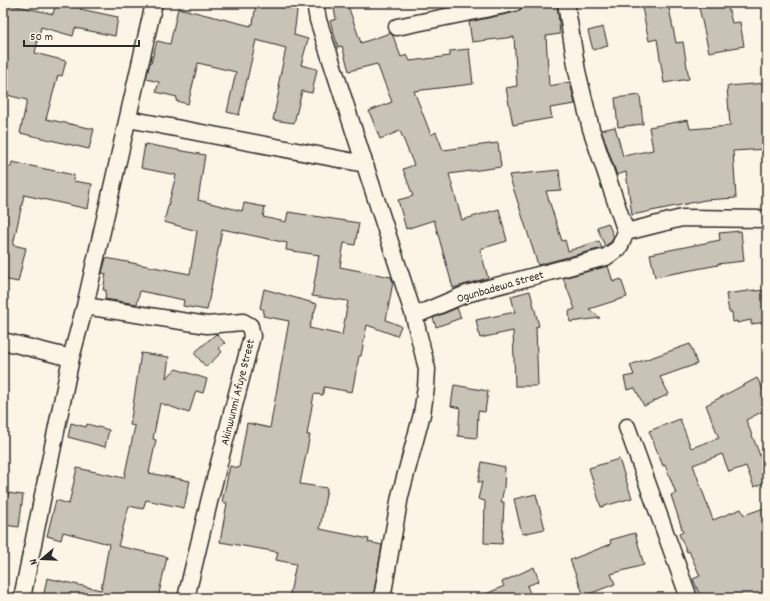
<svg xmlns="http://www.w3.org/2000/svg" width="770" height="601" font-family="Dekko,sans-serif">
<rect width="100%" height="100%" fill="#fcf5e5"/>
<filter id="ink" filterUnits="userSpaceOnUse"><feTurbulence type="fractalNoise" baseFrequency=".025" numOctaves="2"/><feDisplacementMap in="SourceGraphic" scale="8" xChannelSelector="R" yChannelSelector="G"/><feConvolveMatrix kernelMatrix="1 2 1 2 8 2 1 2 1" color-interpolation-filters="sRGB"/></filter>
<g filter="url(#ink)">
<!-- building -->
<path fill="#c8c3b7" stroke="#2b2b2b" d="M3,3l50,11 3,-11h26l-2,6 38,8 -3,19 -40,-8 -2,8 -32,-9 -6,26 31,8 -4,15 -4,-1 -12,44 48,10 -5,20 -69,-16 7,-33 -24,-6z
M256,3h42l-4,32 14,4 -7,26 16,4 -5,24 -10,-2 -8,32 -21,-3 7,-34h-2l8,-38 -30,-8 -17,75 -12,-3 9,-40 -38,-9 -10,41 -12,-3 1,-4 -21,-5 3,-10 -13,-3 4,-17 1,1 6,-22 13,3 8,-36 73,18v-2h2z
M333,3h14l14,40 29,-10 3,3 8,21 6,-2 3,6 40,-5v-5l19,-2 4,35 -59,7 17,44 5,-3 7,18 55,-7 3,24 -52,7 13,46 37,-11 8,32 -27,8 8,29 -35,10 -19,-68 -28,9 -8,-29 15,-4 -10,-27 11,-4 -14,-34 -20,8 -11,-28 23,-9 -15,-38 -28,7 -7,-25 -4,1 -8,-26 6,-2z
M551,3h6l3,31 -14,2 3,50 21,-4 5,22 -25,4 2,10 -39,7 -7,-37 11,-2 -3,-49 -42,5 -3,-20 47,-10 6,-4z
M641,3h27l8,40 7,-1 6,37 -25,4 -7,-44 -8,2z
M698,3h29l5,20 8,-1 4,24 -35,6z
M603,27l5,19 -15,4 -5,-19z
M767,83v66l-34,2 3,47 -31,2 -73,15 -6,-43 -9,3 -16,-45 14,-3 8,29 30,-6 -4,-23 39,-7 2,9 40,-3 -3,-40z
M640,95l3,29 -25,3 -3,-29z
M145,144l60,11 -7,45 44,11 2,-8 21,4 -2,10 23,5 2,-10 71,11 -4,22 -11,-2 -4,24 51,10 2,5 -7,38 15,6 -4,10 -30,-11 -6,31h-2l-7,36 -28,-5 -1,8 -9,-1 -7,41h3l-10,49 27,4 -7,41 49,10 -1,3 14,3 -9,53h-84l7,-34 -20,-4 2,-8 -58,-10 7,-39 -5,-1 8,-36 9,2 8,-45 23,5 19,-107 -26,-5 1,-6 -4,-2 4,-19 53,15 -8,24 33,7 6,-34 -36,-5 7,-41 -33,-5 1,-7 -65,-14 -15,81 -24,-4 1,-6 -44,-9 -3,13 -32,-5 1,-9h-3l3,-16 -4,-1 4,-15 84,16 7,-43 -33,-9 12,-47 -35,-7z
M12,162l62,13 -1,6 19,3 -4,25 -64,-14 -11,50 13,3 -8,34 -15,-3v-114l8,2z
M559,170l2,20 -15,1 16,50 3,-1 3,11 31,-10 3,7 -64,17 -29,-90z
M608,223l6,14 -3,5 -6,4 -8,-19z
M741,231l3,30 -27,3 1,1 -63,12 -5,-23 70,-14 -1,-7z
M608,266l5,16 8,-3 6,18 -38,12 11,9 -30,4 -1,-11 6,-2 -12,-31z
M755,290v1l12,-1v32l-16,2v-4l-14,3v-2l-4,1 -1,-10h-3l-3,-18z
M530,291l9,35 -3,1 2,59h-23l-2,-55 -33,7 -4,-18 39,-8 -4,-16z
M457,308l4,10 -25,9 -3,-9z
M216,334l9,9 -6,5 3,4 -16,15 -12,-14z
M690,344l7,20 -37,13 9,17 -25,12 -9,-18 -8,2 -3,-13 10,-2 -4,-10z
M141,353l28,4 -3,21 10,-9 31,10 -4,14 -7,-2 -7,22 -29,-10 -7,36 3,1 -7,33 41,8 -6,27 -38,-8 -3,9 -14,-3 -11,40 49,11 -9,41h-115l4,-20 54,12 8,-46 -46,-12 -2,8 -14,-4 9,-36 13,4 8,-36 47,10 11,-52 -5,-1z
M757,378l10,18v13l-21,11 17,43 4,-1v20l-13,5 -8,-21 -17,6 -7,-18 -29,11 20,55 28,-11 3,6 23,-8v91h-66l-8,-19 7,-3 -11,-25 -2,1 -8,-18 4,-2 -12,-37 5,-2 -11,-28 -2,1 -14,-35 31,-12 11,29 28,-10 -13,-33z
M454,385l34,6 -3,21 -7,-1 -1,27 -19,-2 2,-28 -9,-2z
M71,423l15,4 1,-3 22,6 -4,17 -37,-10z
M619,459l13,39 -31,9 -12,-39z
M482,462l23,5 -1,21 -3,14h3l-2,42 -18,-1 1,-42 -7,-2 4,-17h-4z
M8,493l15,2 -4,32 -15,-2z
M536,494l9,35 -23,5 -8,-35z
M635,533l9,32 -33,9 4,10 -31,12 -14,-36 41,-16 -1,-4z
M534,567l5,14 -12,5 5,12h-55l27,-12 -2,-4z"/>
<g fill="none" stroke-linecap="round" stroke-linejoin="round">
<defs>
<path id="street" d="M315,3l3,17 96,296 13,53 -1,18 -4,27 -22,82 -18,102
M397,27l117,-24
M128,119l237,45
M626,232l56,-14 85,1
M85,306l122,19 36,-3 7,4 2,10 -42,162 -24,100
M414,316l52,-22 140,-37 13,-9 7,-16 -35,-103 -14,-58 -11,-68
M3,341l68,17
M627,427l62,171
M22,598l49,-240 14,-52 69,-303"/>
</defs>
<!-- street casing -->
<use href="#street" stroke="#2b2b2b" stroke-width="19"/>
<!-- street -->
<use href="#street" stroke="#fcf5e5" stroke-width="16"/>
</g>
</g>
<g text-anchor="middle" stroke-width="3" stroke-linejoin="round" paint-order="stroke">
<!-- street labels -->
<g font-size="12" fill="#2b2b2b" stroke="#fcf5e5">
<text transform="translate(500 286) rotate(-16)" y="4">Ogunbadewa Street</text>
<text transform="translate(237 392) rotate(-76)" y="4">Akinwunmi Afuye Street</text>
</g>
</g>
<!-- margin -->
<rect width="770" height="601" fill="none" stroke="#fcf5e5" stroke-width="16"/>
<rect x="8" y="8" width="754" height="585" fill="none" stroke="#2b2b2b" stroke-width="1.5" filter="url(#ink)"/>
<!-- north arrow -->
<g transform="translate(42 559) rotate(251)" stroke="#fcf5e5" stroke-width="3" paint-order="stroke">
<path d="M0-3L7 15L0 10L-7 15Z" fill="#2b2b2b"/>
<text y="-6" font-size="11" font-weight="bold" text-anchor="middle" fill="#2b2b2b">N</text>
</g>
<!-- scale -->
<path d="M24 40v6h115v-6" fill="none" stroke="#2b2b2b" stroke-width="2"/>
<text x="30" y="40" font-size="12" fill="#2b2b2b" stroke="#fcf5e5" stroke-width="3" paint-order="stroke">50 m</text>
</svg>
